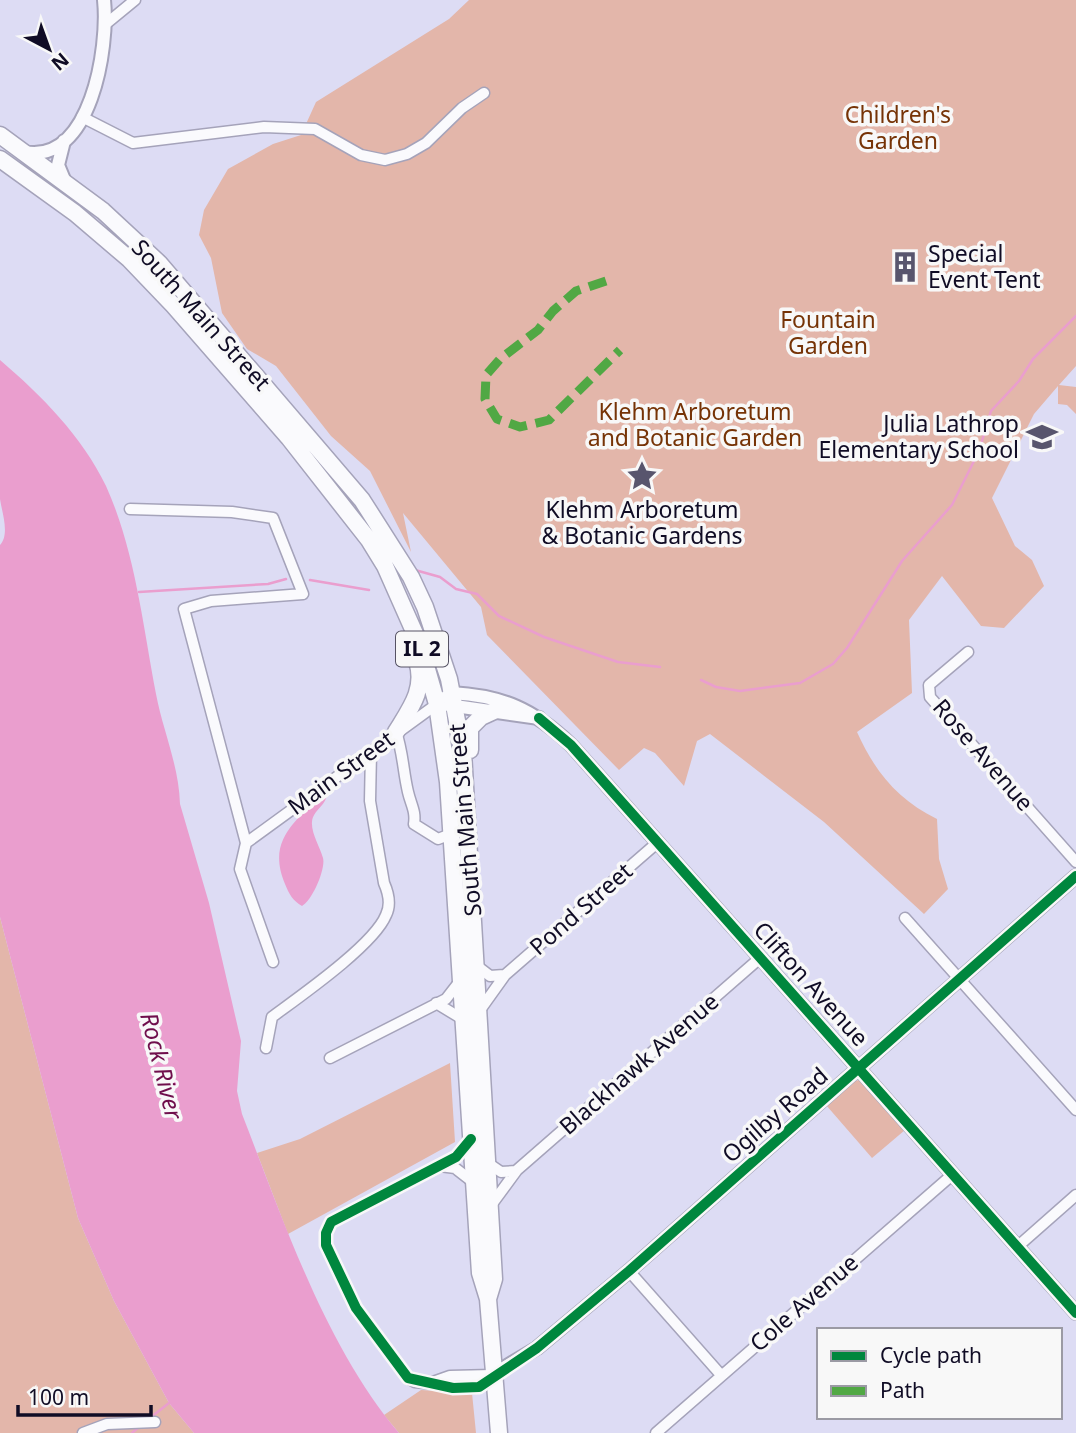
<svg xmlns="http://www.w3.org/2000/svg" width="1076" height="1433" font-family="'Noto Sans',sans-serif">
<rect width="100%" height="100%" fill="#dddcf4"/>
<!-- green -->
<path fill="#e3b6aa" d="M469,0h607v366l-17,19 17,2v27l-9,-9 -9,-1v-18l-24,28 -42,84 23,48 17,14 12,26 -40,42 -23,-2 -39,-50 -33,44 3,73 -55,39c18,40 41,68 80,87l2,40 9,30 -24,25 -100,-92 -114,-88 -13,7 -13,45 -29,-33 -11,-5 -25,22 -132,-135 -6,-28 -78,-94 8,39 -41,-81 -39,-35 -55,-70 -29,-17 -25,-36 -11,-55 -12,-23 5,-25 24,-41 45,-25 28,-9 15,-33 133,-83z
M0,917l78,301 36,83 55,102 25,30h-194z
M450,1063l5,79 -167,92 -31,-81 43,-14z
M859,1080l46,50 -33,28 -46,-53 26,-23z
M421,1390l51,3 4,40h-77l-15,-18z"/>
<!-- water -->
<path fill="#ea9ece" d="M0,360c41,35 82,76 106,126 29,64 37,140 50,208 7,37 23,72 24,110l29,99 32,138 -4,50 5,23c41,105 83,232 157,319h-205l-25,-30 -55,-102 -36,-83 -78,-301v-372c10,-11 2,-32 0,-46z
M322,792l5,2c-1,12 -14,16 -15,28 -1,11 8,25 11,36 3,11 -11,43 -21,48 -9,-5 -13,-12 -17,-22 -19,-45 12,-62 37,-92z"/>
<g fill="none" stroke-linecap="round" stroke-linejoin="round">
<!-- stream -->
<path stroke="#ea9ece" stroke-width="2.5" d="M415,570l25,7 16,12 21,5 22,22 45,21 74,25 42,5
M310,580l59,10
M139,592l129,-8 18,-5
M701,680l15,7 24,4 60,-8 33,-19 14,-16 55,-87 50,-56 27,-54 12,-40 28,-30 14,-22 43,-43
M150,1418l19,-15
M132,1433l7,-6"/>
<defs>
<path id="minor" d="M107,23l28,-23
M82,117l51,26 131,-16 51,2 46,26 24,5 22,-6 19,-11 36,-35 22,-15
M130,509l102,3 41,6 30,76 -92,7 -27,8 62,234 -6,26 33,93
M968,652l-39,33 1,12 146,165
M396,732c7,20 7,39 12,60 3,13 8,19 6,32l24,15 13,-5
M246,843l191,-139
M905,918l171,192
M477,966l13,10 14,-1
M436,1003l28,17
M480,1010l25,-35 152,-132
M266,1048l6,-31c27,-20 102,-72 114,-102 5,-10 2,-23 -2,-32l-14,-82 1,-49
M330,1058l116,-59 14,-18
M471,1139l-15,18 -125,65 -5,11v12l30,63 52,70 7,4 56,6 8,-1 13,-12
M488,1163l13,9 15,-1
M440,1166l15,2 18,14
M492,1204l25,-34 243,-212
M1017,1247l59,-52
M629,1271l92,104
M433,1382l17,-6 42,-1
M83,1433l24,-9 48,-2
M656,1433l296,-258"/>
<path id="tertiary" d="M64,141l-6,24 7,17
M24,152c67,13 85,-105 80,-152
M446,697l6,-4c51,3 81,16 119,52l505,568
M448,705l91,13
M492,1375l45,-27 92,-77 447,-395"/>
<path id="primary" d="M0,135l103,76 56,52 203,237 49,77 14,30 24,72 14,73 31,527 -6,20
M0,159l75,54 54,46 45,47 115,132 80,102 16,26 35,79 17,59 11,78 32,491 8,26 11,134
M396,732c14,-23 30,-43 21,-71
M470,750v-22l11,-11 13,-6"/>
</defs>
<!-- minor casing -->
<use href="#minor" stroke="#a5a3ba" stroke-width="13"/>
<!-- tertiary casing -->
<use href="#tertiary" stroke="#a5a3ba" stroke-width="16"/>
<!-- primary casing -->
<use href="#primary" stroke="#a5a3ba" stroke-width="19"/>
<!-- minor -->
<use href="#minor" stroke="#fafafd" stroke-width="10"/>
<!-- tertiary -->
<use href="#tertiary" stroke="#fafafd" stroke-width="12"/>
<!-- primary -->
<use href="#primary" stroke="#fafafd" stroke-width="16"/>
<!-- quiet -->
<path stroke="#51a844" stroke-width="9" stroke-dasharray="18 9" stroke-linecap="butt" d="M606,281l-30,10 -23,20 -15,19 -38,29 -14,16 -1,24 12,20 23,8 29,-7 71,-70"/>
<defs>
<path id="cycleway" d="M539,718l32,27 505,568
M471,1139l-15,18 -125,65 -5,11v12l30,63 52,70 45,10 26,-1 58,-39 92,-77 447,-395"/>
</defs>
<!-- cycleway casing -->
<use href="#cycleway" stroke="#f8f8f8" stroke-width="15"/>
<!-- cycleway -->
<use href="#cycleway" stroke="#00873e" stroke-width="10"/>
</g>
<!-- icons -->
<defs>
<symbol id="building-bare" viewBox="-9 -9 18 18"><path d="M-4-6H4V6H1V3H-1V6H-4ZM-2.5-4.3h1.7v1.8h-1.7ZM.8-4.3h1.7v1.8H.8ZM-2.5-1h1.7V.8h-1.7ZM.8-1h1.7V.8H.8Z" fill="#58556d" stroke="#f8f8f8" stroke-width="2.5" paint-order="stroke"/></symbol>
<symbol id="school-bare" viewBox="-9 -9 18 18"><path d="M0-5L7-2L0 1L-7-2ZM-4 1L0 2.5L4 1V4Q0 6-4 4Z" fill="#58556d" stroke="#f8f8f8" stroke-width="2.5" paint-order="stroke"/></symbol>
<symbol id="sight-bare" viewBox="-9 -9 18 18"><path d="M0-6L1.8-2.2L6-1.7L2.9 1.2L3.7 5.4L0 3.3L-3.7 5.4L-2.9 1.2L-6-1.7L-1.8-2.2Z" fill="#58556d" stroke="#f8f8f8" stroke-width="2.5" paint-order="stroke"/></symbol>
</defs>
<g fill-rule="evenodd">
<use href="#building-bare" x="883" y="245" width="44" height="44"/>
<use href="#school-bare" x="1020" y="415" width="44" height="44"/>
<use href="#sight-bare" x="620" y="454" width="44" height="44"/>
</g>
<g text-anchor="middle" stroke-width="7" stroke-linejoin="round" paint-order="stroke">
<!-- shield labels -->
<rect fill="#f8f8f8" stroke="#565364" stroke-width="2" x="396" y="631.5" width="52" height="35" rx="5"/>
<g font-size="21" font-weight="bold" fill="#100c25">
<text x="422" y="656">IL 2</text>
</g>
<!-- park labels -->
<g font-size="23" fill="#763306" stroke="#f8f8f8">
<text x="898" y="123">Children's<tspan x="898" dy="26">Garden</tspan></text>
<text x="828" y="328">Fountain<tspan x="828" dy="26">Garden</tspan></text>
<text x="695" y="420">Klehm Arboretum<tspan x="695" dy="26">and Botanic Garden</tspan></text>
</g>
<!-- poi labels -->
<g font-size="23" fill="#100c25" stroke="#f8f8f8" text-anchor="start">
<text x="928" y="262">Special<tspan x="928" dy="26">Event Tent</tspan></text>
<text x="1019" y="432" text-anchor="end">Julia Lathrop<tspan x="1019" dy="26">Elementary School</tspan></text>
<text x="642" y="518" text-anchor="middle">Klehm Arboretum<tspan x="642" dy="26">&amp; Botanic Gardens</tspan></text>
</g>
<!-- street labels -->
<g font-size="23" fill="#100c25" stroke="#f8f8f8">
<text transform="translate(201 315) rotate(48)" y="8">South Main Street</text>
<text transform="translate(983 755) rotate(49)" y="8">Rose Avenue</text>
<text transform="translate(341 773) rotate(-36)" y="8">Main Street</text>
<text transform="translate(465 820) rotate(-95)" y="8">South Main Street</text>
<text transform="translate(581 909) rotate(-41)" y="8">Pond Street</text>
<text transform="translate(811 984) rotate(48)" y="8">Clifton Avenue</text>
<text transform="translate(639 1064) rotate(-41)" y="8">Blackhawk Avenue</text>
<text transform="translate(775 1115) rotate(-41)" y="8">Ogilby Road</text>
<text transform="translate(804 1303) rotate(-41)" y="8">Cole Avenue</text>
</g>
<!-- water labels -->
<g font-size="24" font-style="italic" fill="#6f0e4c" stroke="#f8f8f8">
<text transform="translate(161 1066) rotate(76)" y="8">Rock River</text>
</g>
</g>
<!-- legend -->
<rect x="817" y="1328" width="245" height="91" fill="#f8f8f8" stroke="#9b9aa4" stroke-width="2"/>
<rect x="831" y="1351" width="35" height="10" fill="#00873e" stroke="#9b9aa4" stroke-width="2"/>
<text x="880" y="1363" font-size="21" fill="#100c25">Cycle path</text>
<rect x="831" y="1386" width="35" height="10" fill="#51a844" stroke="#9b9aa4" stroke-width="2"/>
<text x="880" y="1398" font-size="21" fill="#100c25">Path</text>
<!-- north arrow -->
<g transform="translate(49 49) rotate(139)" stroke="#f8f8f8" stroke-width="5" paint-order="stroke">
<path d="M0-5L12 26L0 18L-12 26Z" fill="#100c25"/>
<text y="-10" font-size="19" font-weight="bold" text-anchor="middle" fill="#100c25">N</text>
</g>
<!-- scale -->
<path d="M18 1405v10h133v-10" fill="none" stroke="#100c25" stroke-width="3.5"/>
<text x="28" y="1405" font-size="21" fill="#100c25" stroke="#f8f8f8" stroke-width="5" paint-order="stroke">100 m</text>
</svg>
